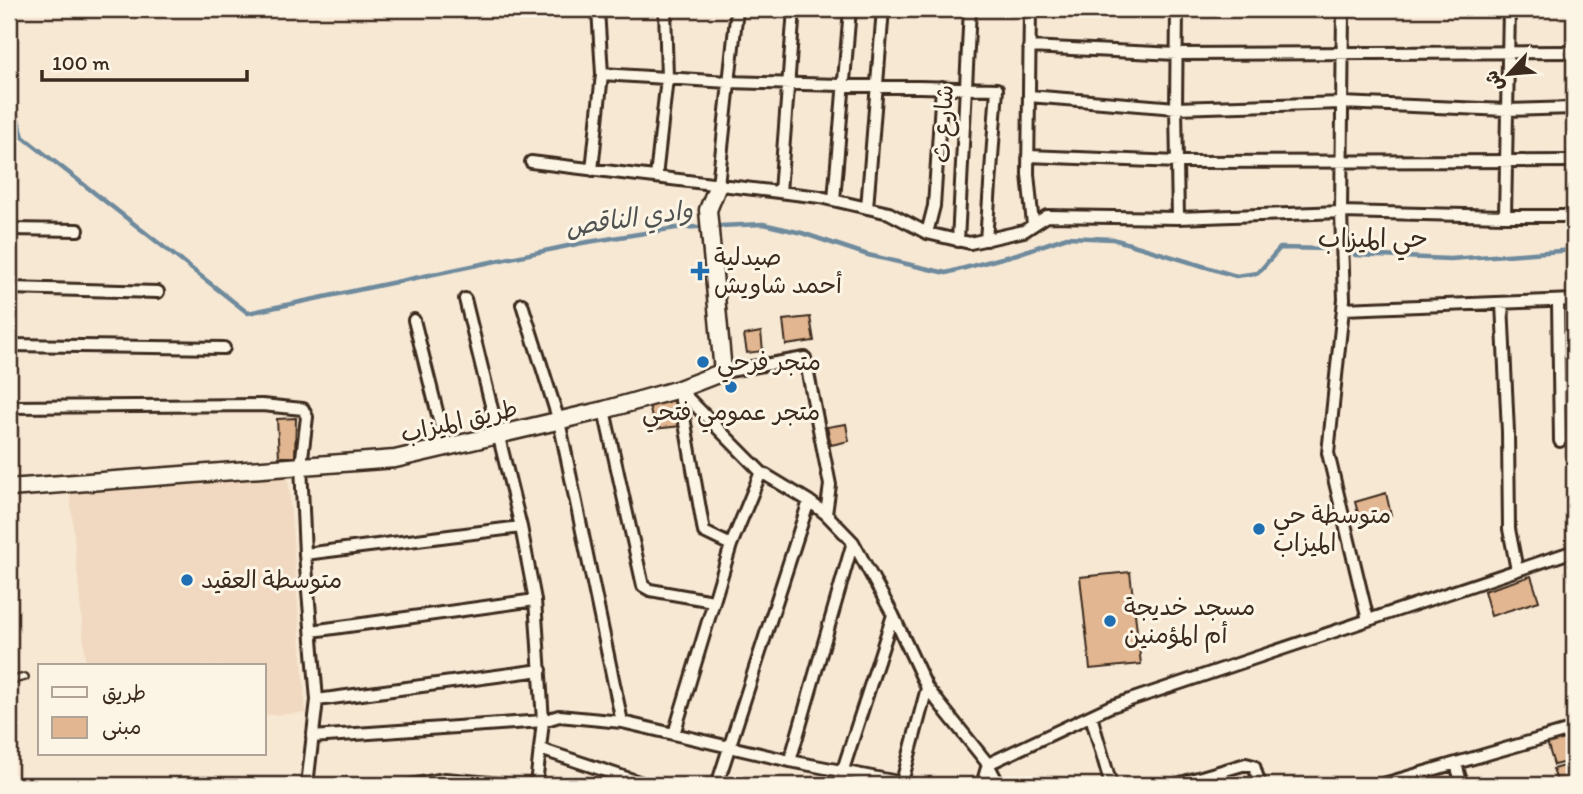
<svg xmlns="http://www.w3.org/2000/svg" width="1583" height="794" font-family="Itim,'Playpen Sans Arabic',sans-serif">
<rect width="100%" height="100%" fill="#f7e8d4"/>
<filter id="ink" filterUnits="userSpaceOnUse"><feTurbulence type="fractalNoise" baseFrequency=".0143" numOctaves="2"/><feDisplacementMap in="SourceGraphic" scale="14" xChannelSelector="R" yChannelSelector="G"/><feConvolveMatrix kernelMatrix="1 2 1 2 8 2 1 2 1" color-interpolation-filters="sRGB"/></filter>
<g filter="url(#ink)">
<!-- built -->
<path fill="#f0d9c0" d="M288,473l18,240 -42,2v-49h-178l-16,-172z"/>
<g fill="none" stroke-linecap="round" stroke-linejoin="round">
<!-- stream -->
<path stroke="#6e8a9c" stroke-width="4.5" d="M9,89l14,48 225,176 334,-70 94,-15 87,-4 39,9 66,22 78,18 71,-19 50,-17 46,2 123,37 22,-3 22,-25 49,1
M1355,255l95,4 124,-9"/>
</g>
<!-- building -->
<path fill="#e1b691" stroke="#3b2a1e" stroke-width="2" d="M810,317l4,24 -28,4 -3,-25z
M761,332l2,19 -16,2 -3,-18z
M675,393l6,33 -27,3 -6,-30z
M296,418l-1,39h-16l-2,-38z
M846,424l3,17 -18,4 -4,-18z
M1386,493l5,22 -30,9 -6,-22z
M1130,572l11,92 -51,5 -10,-92z
M1531,576l8,25 -48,15 -7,-25z
M1567,738l7,22 -20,5 -7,-23z
M1574,763v22h-16l-5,-16z"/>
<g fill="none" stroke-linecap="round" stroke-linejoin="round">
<defs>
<path id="lane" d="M9,681l16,-4"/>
<path id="street" d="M1030,9l-2,165 5,51
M1177,9l-1,99 2,110
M1343,9l-2,203 3,87 -16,154 40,167
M1029,47l148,7 397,-2
M602,74l126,8 269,7 -11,151
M1029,96l147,12 165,-5 166,7 67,-2
M1028,156l150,6 396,-1
M531,162l289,35 69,16 38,20 43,10 54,-12 23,-15 131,2 163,-6 164,4 4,-207
M592,170l10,-96 -4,-65
M656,177l11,-99 -2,-69
M718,185l19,-176
M780,192l14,-183
M834,200l16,-191
M867,208l16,-199
M1505,216h69
M9,229l69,1
M927,233l7,-27 8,-119
M958,241l12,-232
M9,288l149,4
M465,299l56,228 14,73 8,121 -7,64
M1558,301l2,140
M1502,303l6,129 1,97 8,41
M522,304l37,117 63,301
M1343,309l231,-9
M414,320l32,127
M9,345l215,3
M723,372l82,-14 25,127 -4,29
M679,389l82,83 48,29 17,13 27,28 40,73 34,73 61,76 11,21
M679,389l25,143 27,13
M9,407l253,-2 41,4 4,8 -6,48 4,89 12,146 -10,85
M604,410l39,176 7,4 63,11
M305,554l216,-27
M312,631l223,-31
M317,700l224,-30
M1091,716l20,69
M674,734l57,-189 30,-73
M312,737l231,-16 16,-5 63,6 168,39 123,24
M540,749l108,36
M790,761l63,-219
M1456,764l6,21
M902,782l25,-94
M185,784l3,1
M411,785l34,-6 68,6
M717,785l92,-284
M838,785l55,-170
M982,785l6,-21 121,-57 465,-156
M1174,785l72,-21 8,2 6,19
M1380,785l194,-56"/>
<path id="secondary" d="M9,488l386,-29 209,-49 75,-21 44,-17 -15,-162 10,-25"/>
</defs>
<!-- lane casing -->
<use href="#lane" stroke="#3b2a1e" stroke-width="10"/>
<!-- street casing -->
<use href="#street" stroke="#3b2a1e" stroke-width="16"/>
<!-- secondary casing -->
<use href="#secondary" stroke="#3b2a1e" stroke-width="21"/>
<!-- lane -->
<use href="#lane" stroke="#fcf5e5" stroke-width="5"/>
<!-- street -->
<use href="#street" stroke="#fcf5e5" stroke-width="10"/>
<!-- secondary -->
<use href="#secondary" stroke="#fcf5e5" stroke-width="16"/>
</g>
</g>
<!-- markers -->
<g fill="#1f6fb2" stroke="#fcf5e5" stroke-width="2.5">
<path d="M696.5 260.5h7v7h7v7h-7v7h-7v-7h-7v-7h7z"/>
<circle cx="703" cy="362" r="7"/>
<circle cx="731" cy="387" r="7"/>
<circle cx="1259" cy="529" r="7"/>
<circle cx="187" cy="580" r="7"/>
<circle cx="1110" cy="621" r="7"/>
</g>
<g text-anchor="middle" stroke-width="6" stroke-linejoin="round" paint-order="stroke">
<!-- street labels -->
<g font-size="24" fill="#3b2a1e" stroke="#fcf5e5">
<text transform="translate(943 124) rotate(-87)" y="8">شارع ث</text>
<text transform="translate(459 421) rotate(-13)" y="8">طريق الميزاب</text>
</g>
<!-- poi labels -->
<g font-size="24" fill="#3b2a1e" stroke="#fcf5e5" text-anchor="start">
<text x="714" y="265">صيدلية<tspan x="714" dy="28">أحمد شاويش</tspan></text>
<text x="717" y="370">متجر فرحي</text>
<text x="731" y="420" text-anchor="middle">متجر عمومي فتحي</text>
<text x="1273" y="523">متوسطة حي<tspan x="1273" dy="28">الميزاب</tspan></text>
<text x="201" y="588">متوسطة العقيد</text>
<text x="1124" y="615">مسجد خديجة<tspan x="1124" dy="28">أم المؤمنين</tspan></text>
</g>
<!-- water labels -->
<g font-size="26" font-style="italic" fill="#505252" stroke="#fcf5e5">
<text transform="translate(629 218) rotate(-8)" y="9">وادي الناقص</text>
</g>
<!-- neighbourhood labels -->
<g font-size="26" fill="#3b2a1e" stroke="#fcf5e5">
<text x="1373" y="247">حي الميزاب</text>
</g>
</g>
<!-- margin -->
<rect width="1583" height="794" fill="none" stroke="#fcf5e5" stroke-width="35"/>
<rect x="18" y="18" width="1548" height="759" fill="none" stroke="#3b2a1e" stroke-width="2.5" filter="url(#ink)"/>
<!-- legend -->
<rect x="38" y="664" width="228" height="91" fill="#fcf5e5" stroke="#afa495" stroke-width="2"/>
<rect x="52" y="687" width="35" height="10" fill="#fcf5e5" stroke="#afa495" stroke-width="2"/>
<text x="102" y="700" font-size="21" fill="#3b2a1e">طريق</text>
<rect x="52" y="717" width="35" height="21" fill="#e1b691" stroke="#afa495" stroke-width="2"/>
<text x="102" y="734" font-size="21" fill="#3b2a1e">مبنى</text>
<!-- north arrow -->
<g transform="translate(1509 74) rotate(244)" stroke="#fcf5e5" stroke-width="5" paint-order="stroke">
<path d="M0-5L12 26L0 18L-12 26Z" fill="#3b2a1e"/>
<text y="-10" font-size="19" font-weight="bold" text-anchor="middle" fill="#3b2a1e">ش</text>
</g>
<!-- scale -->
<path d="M42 70v10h205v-10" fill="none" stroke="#3b2a1e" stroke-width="3.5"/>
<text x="52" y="70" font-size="21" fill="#3b2a1e" stroke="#fcf5e5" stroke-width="5" paint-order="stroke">100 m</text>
</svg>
